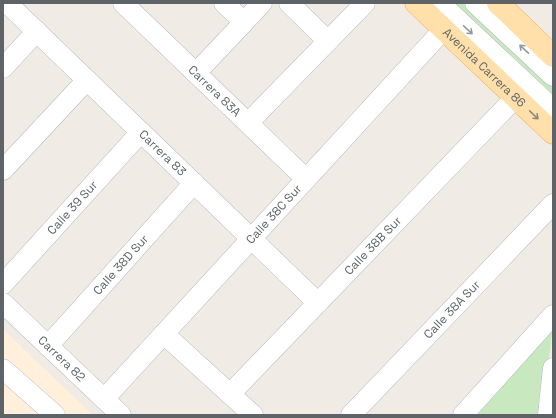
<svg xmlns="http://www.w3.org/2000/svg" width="556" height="418" font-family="'Space Grotesk',sans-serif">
<rect width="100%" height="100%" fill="#f0ebe5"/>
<!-- commercial -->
<path fill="#ffefdb" d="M3,329l90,86h-90z"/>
<!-- green -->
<path fill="#c8e9c0" d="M454,3h9l90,85v8z
M553,323l-10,92h-73z"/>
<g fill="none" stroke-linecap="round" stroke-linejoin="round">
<defs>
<g id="minor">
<path id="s1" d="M7,3l311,300"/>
<path id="s2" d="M123,3l183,176"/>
<path d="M224,3l20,19"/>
<path d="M289,3l39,38"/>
<path d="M440,3l113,106"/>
<path d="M475,3l78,73"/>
<path d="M3,68l34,-37"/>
<path d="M196,73l66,-70"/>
<path d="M248,123l117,-120"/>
<path d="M3,170l84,-90"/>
<path id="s3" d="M3,284l138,-152"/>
<path id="s4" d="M3,303l118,112"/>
<path d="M164,334l89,81"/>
<path id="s5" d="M48,346l146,-163"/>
<path d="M3,369l52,46"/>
<path id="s6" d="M230,394l286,-297"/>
<path id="s7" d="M104,399l340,-370"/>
<path id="s8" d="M351,415l202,-211"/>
<path d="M463,415l90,-100"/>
<path d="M548,415l5,-47"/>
</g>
<g id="major">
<path id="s9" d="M416,3l137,130"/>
<path d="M498,3l55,53"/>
</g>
</defs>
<!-- minor casing -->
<use href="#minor" stroke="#b5b9bc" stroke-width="21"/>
<!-- major casing -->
<use href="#major" stroke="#faa954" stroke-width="23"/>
<!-- minor -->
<use href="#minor" stroke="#fff" stroke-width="20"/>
<!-- major -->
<use href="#major" stroke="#ffe0ab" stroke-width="22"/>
</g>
<!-- one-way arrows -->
<defs><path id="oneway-shaft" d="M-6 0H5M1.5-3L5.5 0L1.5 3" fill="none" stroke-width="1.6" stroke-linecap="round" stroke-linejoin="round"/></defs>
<g stroke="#969a9c">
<use href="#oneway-shaft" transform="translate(468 30) rotate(43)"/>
<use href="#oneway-shaft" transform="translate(524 49) rotate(-137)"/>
</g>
<use stroke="#8e887b" href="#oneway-shaft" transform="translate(534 115) rotate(44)"/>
<g text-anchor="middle" stroke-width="4" stroke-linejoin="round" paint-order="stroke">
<!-- street labels -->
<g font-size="12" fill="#5d6366" stroke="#fff">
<text dy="4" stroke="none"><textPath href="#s9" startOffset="94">Avenida Carrera 86</textPath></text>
<text dy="4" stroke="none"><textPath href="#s2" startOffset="127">Carrera 83A</textPath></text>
<text dy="4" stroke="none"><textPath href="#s1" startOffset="216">Carrera 83</textPath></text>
<text dy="4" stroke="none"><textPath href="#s3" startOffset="103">Calle 39 Sur</textPath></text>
<text dy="4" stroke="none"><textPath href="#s7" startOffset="251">Calle 38C Sur</textPath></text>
<text dy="4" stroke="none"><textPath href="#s6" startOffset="206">Calle 38B Sur</textPath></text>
<text dy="4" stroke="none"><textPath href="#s5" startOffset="109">Calle 38D Sur</textPath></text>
<text dy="4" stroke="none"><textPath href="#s8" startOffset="146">Calle 38A Sur</textPath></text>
<text dy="4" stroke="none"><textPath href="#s4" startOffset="81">Carrera 82</textPath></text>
</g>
</g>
<!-- border -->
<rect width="556" height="418" fill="none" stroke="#5d6366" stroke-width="8"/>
</svg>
